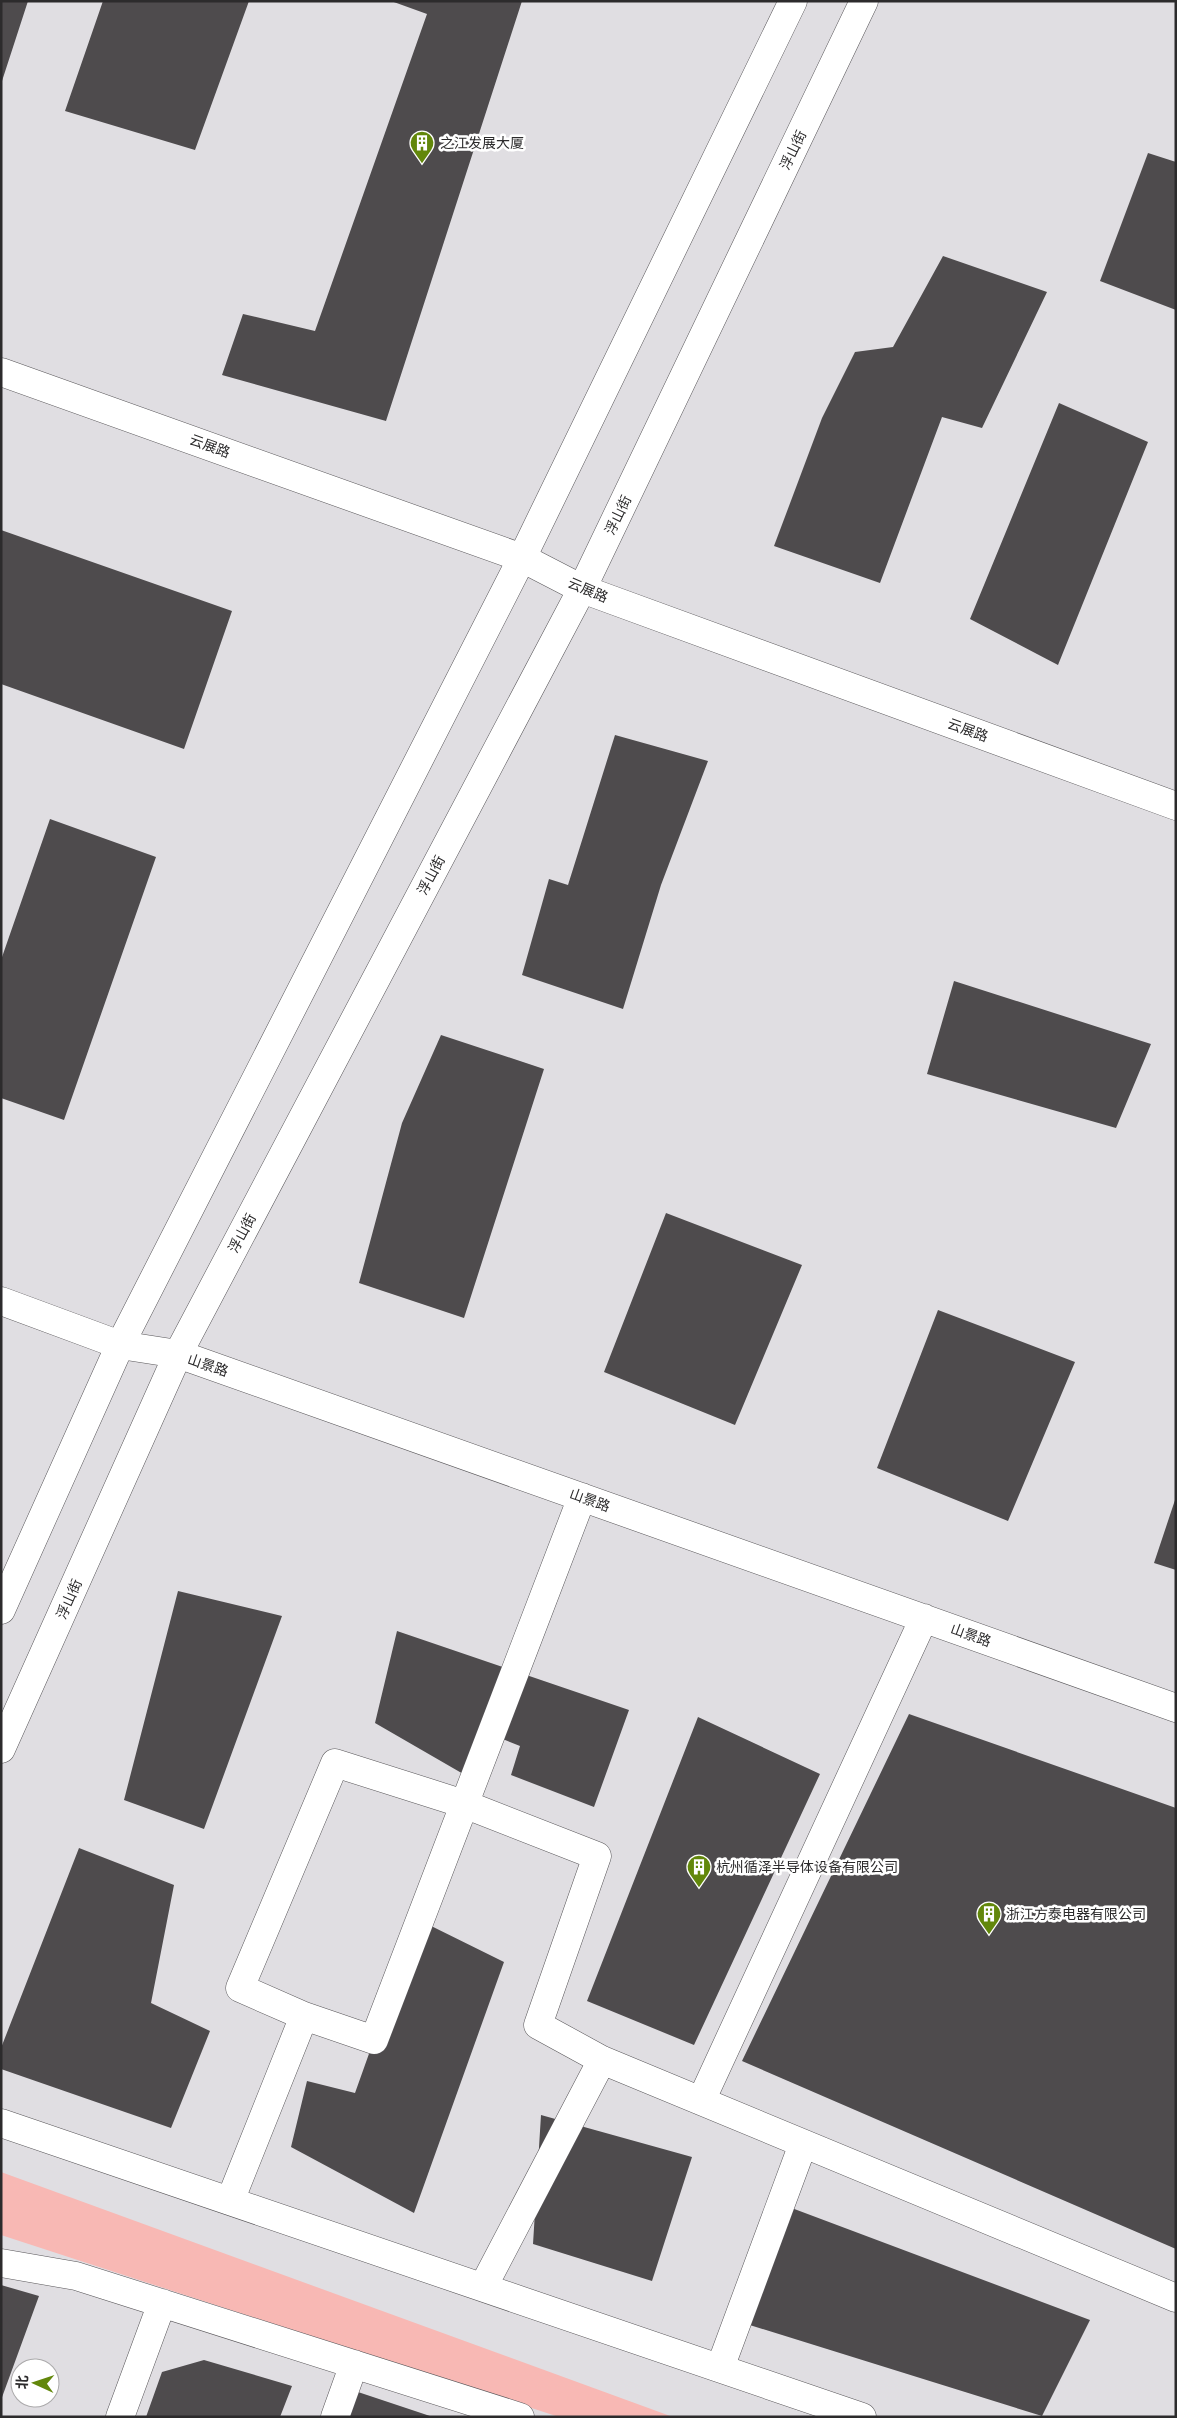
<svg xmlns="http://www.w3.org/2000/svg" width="1177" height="2418" font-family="Manrope,'Noto Sans SC',sans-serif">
<rect width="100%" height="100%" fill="#e0dee2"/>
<!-- green -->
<path fill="#f8b8b4" d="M1,2172l672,245h-114l-558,-182z"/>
<!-- building -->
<path fill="#4e4b4d" d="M1,1h27l-26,80h-1z
M103,1h146l-54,149 -130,-39z
M391,1h131l-136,420 -164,-46 21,-61 72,17 112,-317z
M1148,153l28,9v148l-76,-29z
M943,256l104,36 -65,136 -40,-11 -62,166 -106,-37 48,-128 33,-66 38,-5z
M1059,403l89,39 -90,223 -88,-46z
M1,530l231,81 -48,138 -183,-65z
M615,735l93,26 -47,124 -38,124 -101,-34 27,-96 19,6z
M50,819l106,38 -92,263 -63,-22v-138z
M954,981l197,63 -35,84 -189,-54z
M441,1035l103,34 -80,249 -105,-35 43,-160z
M666,1213l136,52 -67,160 -131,-53z
M938,1310l137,52 -67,159 -131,-53z
M1175,1500h1v70l-22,-7z
M178,1591l104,25 -78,213 -80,-29z
M397,1631l232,79 -35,97 -83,-32 9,-29 -32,-13 -23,42 -90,-52z
M909,1714l267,94v441l-434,-188z
M698,1717l122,57 -126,271 -107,-44z
M79,1848l95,37 -23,118 59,28 -39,97 -170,-59v-21z
M417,1919l87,43 -90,251 -123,-66 16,-66 48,12z
M541,2115l151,42 -40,124 -119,-37z
M781,2204l309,116 -48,96 -305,-95z
M1,2285l38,11 -38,104z
M204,2360l88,26 -12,31h-134l16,-45z
M358,2392l72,24v1h-81z"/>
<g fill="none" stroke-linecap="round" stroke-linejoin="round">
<defs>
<path id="minor" d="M1,372l521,186 60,31 594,217
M1,1301l119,44 58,9 998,354
M304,2016l-64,-28 95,-225 129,41 133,52 -59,169 64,35 574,238
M701,2101l223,-483
M1,2123l861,294
M230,2201l74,-185 70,24 208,-543
M1,2263l75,13 444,141
M483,2287l119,-227
M720,2368l83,-224
M120,2417l42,-114
M335,2417l19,-53"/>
<path id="major" d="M1,1610l119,-265 402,-787 271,-557
M1,1749l177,-395 404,-765 282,-588"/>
</defs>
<!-- minor casing -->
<use href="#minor" stroke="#59575a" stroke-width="29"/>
<!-- major casing -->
<use href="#major" stroke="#59575a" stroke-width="29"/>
<!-- minor -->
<use href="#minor" stroke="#fff" stroke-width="28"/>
<!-- major -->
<use href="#major" stroke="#fff" stroke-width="28"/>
</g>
<!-- icons -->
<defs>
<symbol id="building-pin" viewBox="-11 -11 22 30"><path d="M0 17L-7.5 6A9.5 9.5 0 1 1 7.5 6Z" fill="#62870b" stroke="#fff"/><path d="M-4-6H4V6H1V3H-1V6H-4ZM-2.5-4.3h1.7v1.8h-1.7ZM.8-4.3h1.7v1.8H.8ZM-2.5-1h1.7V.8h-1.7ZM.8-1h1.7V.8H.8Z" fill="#fff"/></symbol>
</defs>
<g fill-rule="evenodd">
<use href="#building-pin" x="408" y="129" width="28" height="38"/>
<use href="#building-pin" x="685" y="1853" width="28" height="38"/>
<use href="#building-pin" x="975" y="1900" width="28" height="38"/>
</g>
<g text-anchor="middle" stroke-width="5" stroke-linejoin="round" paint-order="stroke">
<!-- poi labels -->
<g font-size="14" fill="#2c2b2c" stroke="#fff" text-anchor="start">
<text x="440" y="148">之江发展大厦</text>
<text x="716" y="1872">杭州循泽半导体设备有限公司</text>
<text x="1006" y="1919">浙江方泰电器有限公司</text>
</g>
<!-- street labels -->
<g font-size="14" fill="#2c2b2c" stroke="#fff">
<text transform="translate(793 150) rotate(-64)" y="5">浮山街</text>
<text transform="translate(210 446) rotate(20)" y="5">云展路</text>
<text transform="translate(618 515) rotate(-64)" y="5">浮山街</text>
<text transform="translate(588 590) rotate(23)" y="5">云展路</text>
<text transform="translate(968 730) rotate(20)" y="5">云展路</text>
<text transform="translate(431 875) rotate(-62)" y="5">浮山街</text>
<text transform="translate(242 1233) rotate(-62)" y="5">浮山街</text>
<text transform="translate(208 1365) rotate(19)" y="5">山景路</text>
<text transform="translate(590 1500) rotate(20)" y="5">山景路</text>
<text transform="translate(69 1599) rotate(-66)" y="5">浮山街</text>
<text transform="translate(971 1635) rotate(20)" y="5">山景路</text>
</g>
</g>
<!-- border -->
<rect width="1177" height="2418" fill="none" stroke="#2c2b2c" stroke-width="5"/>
<!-- north arrow -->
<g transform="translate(35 2383) rotate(273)"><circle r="24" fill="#ffffff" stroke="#abaaab"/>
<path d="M0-4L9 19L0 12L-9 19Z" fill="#62870b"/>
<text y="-8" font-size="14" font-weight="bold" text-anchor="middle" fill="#2c2b2c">北</text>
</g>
</svg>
